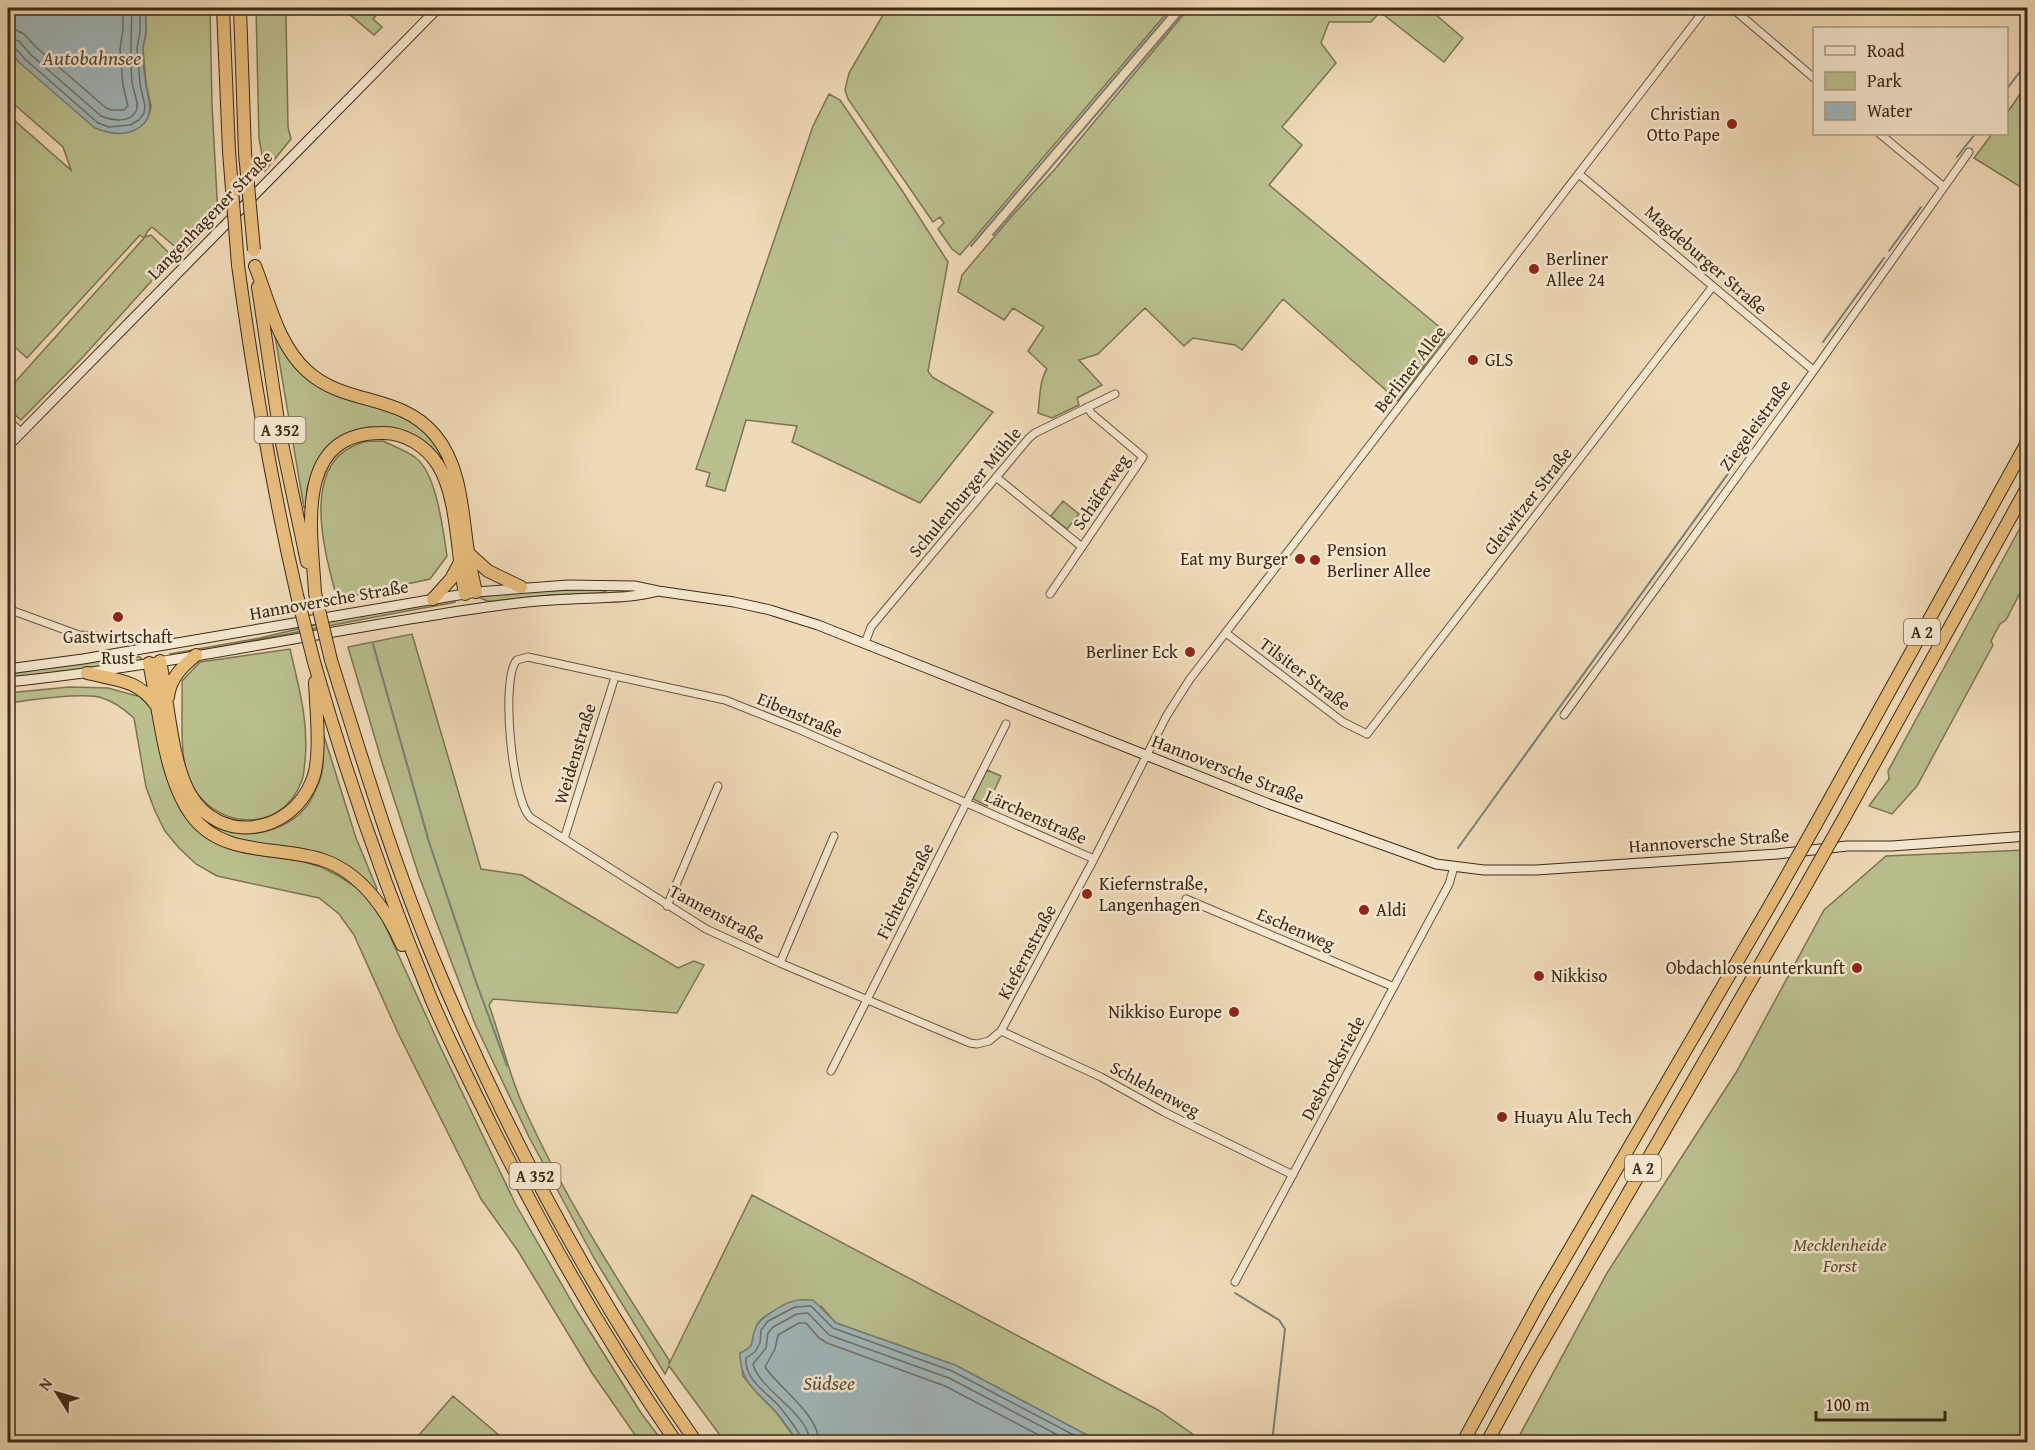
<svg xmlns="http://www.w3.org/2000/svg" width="2035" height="1450" font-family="'Gentium Book Plus',serif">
<rect width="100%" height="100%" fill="#efdab7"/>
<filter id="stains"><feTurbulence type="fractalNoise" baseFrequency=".00333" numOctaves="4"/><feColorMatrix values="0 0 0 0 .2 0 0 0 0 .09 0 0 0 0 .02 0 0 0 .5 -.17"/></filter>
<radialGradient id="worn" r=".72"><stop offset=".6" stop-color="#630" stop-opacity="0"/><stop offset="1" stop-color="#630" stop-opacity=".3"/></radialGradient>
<!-- green -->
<path fill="#babf8e" stroke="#7c7451" stroke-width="1.5" d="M146,8h64l2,97 6,111 -30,34 -8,1 -28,-24 -5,5 -2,5 6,-2 22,22 -91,101 -61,62 -13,-11v-19l136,-152 -4,-3 -113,123 -19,-17v-226l63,55 -8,-23 -55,-48v-50l12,14 129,52 2,-9 -5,-22 -3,-36 3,-15z
M256,8h29l1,10 2,109 3,12 -26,32 -6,-33z
M342,8h36l3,2 -8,9 9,8 -8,8z
M887,8h284l-211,247 -8,-6 -14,-20 6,-6 -4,-6 -7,5 -85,-123 -3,-9 4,-17z
M1189,8h239l35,30 -19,24 -64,-50 -9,10h-42l-8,21 15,20 -54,64 20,18 -33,40 179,149 -50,67 -115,-102 -41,51 -7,-5 -42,-7 -9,8 -39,-38 -47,46 -19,6 23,25 -25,13 2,7 -27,13 -14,-5c2,-14 1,-32 9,-44l-19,-18 16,-24 -31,-19 -9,12 -46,-28 4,-17 49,-58 44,-48z
M2027,84v107l-53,-33 18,-24h14l1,-21z
M829,94l11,6 63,92 45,70 -20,109 4,6 61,35 -73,91 -128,-61 5,-16 -51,-6 -21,71 -19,-5 4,-13 -14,-4 117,-343z
M275,336h3l18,30 116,52 29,33 15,42 -10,-20 -41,-41 -11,-4 -24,-1 -17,4 -39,37 -7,21 -1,18 -2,1z
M383,441c10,5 24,10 33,17 21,16 27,73 31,98l-17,23 -93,20c-12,-46 -40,-139 27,-157 6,-1 13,-1 19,-1z
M1063,501l16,13 -12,15 -16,-13z
M2027,515v64l-21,41 -6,4 -9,17 2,4 -76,141 -25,28 -23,-8 20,-27 -1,-8z
M604,589l2,2 -5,2 -51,2 -56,6h-7l-8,-4 38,-5z
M454,600l1,2 -3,1c-94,16 -186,36 -279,53l-3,-2 90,-16 79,-19z
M412,634l69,235 41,6 156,93 16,-7 10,4 -27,48 -184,-14 -4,6c11,31 19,65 32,96 40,91 94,175 148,259v4l83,-169 406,215 46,32h-104l-145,-77 -119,-42 -15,-17c-21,2 -55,-1 -65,21 -7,15 3,17 -16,27l3,22 13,16 19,19 23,31h-73l-56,-76 -4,8 -71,-116 -64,-119 -55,-115 -56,-148 -37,-114 -34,-115z
M290,649c9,39 19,73 15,113 -1,6 -1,13 -3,18 -20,57 -93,50 -114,-3 -9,-25 -5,-68 -6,-96l18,-19z
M125,656l15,1 3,4 -135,17v-4z
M69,687l39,1 29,8 3,-2 16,20 15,73 7,17 13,17 31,24 22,8 57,8 20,6 18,9 17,11 15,15 12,19 55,121 78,163 61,106 64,102 22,29h-23l-48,-69 -74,-122 -37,-52 -83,-166 -44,-98 -15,-21 -20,-16 -102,-22 -21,-12 -17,-16 -14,-17 -10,-20 -9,-24 -12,-69c-9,-8 -21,-17 -32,-20 -15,-6 -78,2 -94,6v-11z
M322,736h2l32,102 21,51 -3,2 -28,-24 -120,-29 -30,-23 -16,-34c9,9 42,46 50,49 25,10 60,-3 76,-23 5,-6 10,-17 13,-25 6,-13 4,-31 3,-46z
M987,770l14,6 -14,30 -14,-7z
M2027,850v592h-511l91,-169 130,-202 87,-161 62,-54z
M453,1396l54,46h-94z"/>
<!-- water -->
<path fill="#a0b7bb" stroke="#797e78" stroke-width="1.5" d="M8,8h138c-1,7 0,15 0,23 0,6 -3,12 -3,18 0,12 1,25 3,37 4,18 9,34 -11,44 -13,6 -28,3 -40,-2l-75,-65 -12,-14z
M813,1300l23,23 119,42 145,77h-302c-7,-10 -14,-21 -22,-30 -18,-21 -36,-28 -36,-59 18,-8 9,-12 16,-26 4,-9 28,-24 38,-26 6,-2 13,-1 19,-1z"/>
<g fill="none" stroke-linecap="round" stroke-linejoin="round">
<!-- shore -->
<path stroke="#6f7068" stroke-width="1.5" d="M8,29l8,1 8,4 12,13 70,61 6,2h12l4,-4 -5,-20 -3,-37 3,-19v-22
M8,38l11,3 11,13 71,62c10,4 29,8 35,-5 4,-7 -3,-20 -4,-28 -2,-25 -1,-50 0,-75
M8,45l6,2 11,12 73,64 11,4 21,-2 9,-5 5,-7 1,-7 -5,-22 -3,-36 3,-16v-24
M802,1442l-1,-5c-6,-11 -14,-21 -22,-31 -13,-14 -35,-27 -33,-48l9,-6 5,-9 1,-13 7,-9 27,-14 16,-1 22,22 119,43 135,71
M810,1442c-2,-30 -50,-51 -57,-78l13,-16 2,-15 5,-6 24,-13 11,-1 21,22 120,43 122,64
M819,1442c-1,-28 -39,-53 -54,-75l10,-18 3,-14 21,-12h7l13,15 8,5 118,43 107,56"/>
<!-- stream -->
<path stroke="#797e78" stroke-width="2" d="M2006,90l22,-29
M1957,157l18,-23
M993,235l194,-227
M971,246l203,-238
M1889,251l32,-44
M1823,342l61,-84
M365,596l39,-9
M373,644l56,198 47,140 31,84
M1458,848l331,-459
M1235,1293l44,27 6,9 -13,113"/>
<defs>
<path id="street" d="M1732,8l82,70
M1880,134l64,53
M1579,174l234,196
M8,420l13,12
M996,477l86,70
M1050,594l93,-137 -51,-43 -5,-7
M8,609l71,26 18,1
M1226,633l117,89 24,12 346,-448
M865,643l6,-16 158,-189 6,-5 80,-39
M1564,715l236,-325 169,-238
M564,839l51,-162
M1094,859l-296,-130 -73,-29 -197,-43 -11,3c-17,17 -5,142 14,158l175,111 74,34 190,80 7,1 12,-3 12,-10 93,-172 73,-144 23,-36 516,-671
M1186,899l208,88
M667,906l51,-120
M780,963l54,-127
M1001,1031l100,46 63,35 129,63
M831,1071l175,-347
M1235,1282l214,-398 5,-17"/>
<path id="secondary" d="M8,446l430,-438
M8,669l75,-10 393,-67 92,-7 66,1 24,5 76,11 36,8 48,15 451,179 167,60 48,6h52l241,-16 70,-8h45l136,-10
M8,682c160,-16 319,-52 479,-75 28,-4 57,-7 85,-8 29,-2 58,0 86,-8"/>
<path id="highway" d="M223,8l6,143
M240,8l5,145
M238,265c15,111 34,221 59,330
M255,266c14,35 23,79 52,105 38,35 93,22 128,64 27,32 27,79 33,117 2,14 5,27 8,40
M258,287l22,147 27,128
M468,553l20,18 33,16
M315,593c-3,-59 -23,-160 66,-160 23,-1 45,13 57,32 20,32 19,91 27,129
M433,599l18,-20 8,-15
M331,660c32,102 63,205 105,305 70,167 156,329 260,477
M160,661c8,38 11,100 30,133 30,52 101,40 122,-13 10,-23 4,-73 3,-99
M314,662c33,116 73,229 118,339 18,42 39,83 59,124 55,110 115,216 185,317
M149,663c11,48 14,113 43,153 32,42 88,29 131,44 38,13 64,50 79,85
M87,673c28,7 51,6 69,32
M168,697c2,-19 14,-30 28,-42
M1844,818l184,-332
M1816,824l212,-383
M1463,1442l79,-145 231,-397
M1487,1442l42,-77 272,-471"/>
</defs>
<!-- street casing -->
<use href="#street" stroke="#6a543d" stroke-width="9"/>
<!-- secondary casing -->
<use href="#secondary" stroke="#3e2814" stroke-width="11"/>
<!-- highway casing -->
<use href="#highway" stroke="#3e2814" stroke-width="14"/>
<!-- street -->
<use href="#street" stroke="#f5e7d0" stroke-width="7"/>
<!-- secondary -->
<use href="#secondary" stroke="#f5e7d0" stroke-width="9"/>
<!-- highway -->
<use href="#highway" stroke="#e8bd7c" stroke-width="12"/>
<defs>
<path id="highway-bridge" d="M229,151l9,114
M245,153l9,97
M315,593l16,67
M297,595l17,67
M1801,894l43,-76
M1773,900l43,-76"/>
</defs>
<!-- highway-bridge casing -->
<use href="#highway-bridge" stroke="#3e2814" stroke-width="14" stroke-linecap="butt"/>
<!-- highway-bridge -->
<use href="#highway-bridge" stroke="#e8bd7c" stroke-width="12"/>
</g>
<!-- markers -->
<g fill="#8f2418" stroke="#f5e7d0" stroke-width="2">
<circle cx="1732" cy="124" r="6"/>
<circle cx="1534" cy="269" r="6"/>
<circle cx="1473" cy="360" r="6"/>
<circle cx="1300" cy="559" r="6"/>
<circle cx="1315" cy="560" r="6"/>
<circle cx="118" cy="617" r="6"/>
<circle cx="1190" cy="652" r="6"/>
<circle cx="1087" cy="894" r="6"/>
<circle cx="1364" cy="910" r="6"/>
<circle cx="1857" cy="968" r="6"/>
<circle cx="1539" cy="976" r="6"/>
<circle cx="1234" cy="1012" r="6"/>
<circle cx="1502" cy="1117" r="6"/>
</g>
<g text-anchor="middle" stroke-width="5" stroke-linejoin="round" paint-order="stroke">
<!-- shield labels -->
<g fill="#f5e7d0" stroke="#75614c" stroke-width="1.5">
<rect x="254.5" y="417" width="51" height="26" rx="4.5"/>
<rect x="1904" y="619" width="36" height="26" rx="4.5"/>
<rect x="1625" y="1155" width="36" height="26" rx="4.5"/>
<rect x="509.5" y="1163" width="51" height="26" rx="4.5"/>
</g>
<g font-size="16" font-weight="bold" fill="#3e2814">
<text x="280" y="436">A 352</text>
<text x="1922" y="638">A 2</text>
<text x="1643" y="1174">A 2</text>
<text x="535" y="1182">A 352</text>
</g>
<!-- poi labels -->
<g font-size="18" fill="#3e2814" stroke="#f5e7d0" text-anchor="start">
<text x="1720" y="120" text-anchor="end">Christian<tspan x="1720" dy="21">Otto Pape</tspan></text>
<text x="1546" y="265">Berliner<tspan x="1546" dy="21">Allee 24</tspan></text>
<text x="1485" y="366">GLS</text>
<text x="1327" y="556">Pension<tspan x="1327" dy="21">Berliner Allee</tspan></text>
<text x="1288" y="565" text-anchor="end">Eat my Burger</text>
<text x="118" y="643" text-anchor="middle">Gastwirtschaft<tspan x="118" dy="21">Rust</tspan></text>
<text x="1178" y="658" text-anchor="end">Berliner Eck</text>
<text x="1099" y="890">Kiefernstraße,<tspan x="1099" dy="21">Langenhagen</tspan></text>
<text x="1376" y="916">Aldi</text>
<text x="1845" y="974" text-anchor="end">Obdachlosenunterkunft</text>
<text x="1551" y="982">Nikkiso</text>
<text x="1222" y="1018" text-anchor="end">Nikkiso Europe</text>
<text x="1514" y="1123">Huayu Alu Tech</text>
</g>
<!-- street labels -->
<g font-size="18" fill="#3e2814" stroke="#f5e7d0">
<text transform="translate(210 215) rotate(-46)" y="6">Langenhagener Straße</text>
<text transform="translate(1706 260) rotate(41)" y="6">Magdeburger Straße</text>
<text transform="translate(1410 369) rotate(-52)" y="6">Berliner Allee</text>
<text transform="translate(1755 425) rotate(-54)" y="6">Ziegeleistraße</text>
<text transform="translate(965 492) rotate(-50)" y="6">Schulenburger Mühle</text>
<text transform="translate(1101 492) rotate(-56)" y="6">Schäferweg</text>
<text transform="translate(1528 501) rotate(-52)" y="6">Gleiwitzer Straße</text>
<text transform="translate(329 600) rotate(-10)" y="6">Hannoversche Straße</text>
<text transform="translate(1305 674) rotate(37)" y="6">Tilsiter Straße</text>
<text transform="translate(800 715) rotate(23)" y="6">Eibenstraße</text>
<text transform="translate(575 754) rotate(-73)" y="6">Weidenstraße</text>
<text transform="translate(1228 769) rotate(21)" y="6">Hannoversche Straße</text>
<text transform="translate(1036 817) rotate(24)" y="6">Lärchenstraße</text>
<text transform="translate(1709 841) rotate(-4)" y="6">Hannoversche Straße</text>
<text transform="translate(905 891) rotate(-63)" y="6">Fichtenstraße</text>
<text transform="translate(717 914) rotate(28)" y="6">Tannenstraße</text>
<text transform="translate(1296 929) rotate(23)" y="6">Eschenweg</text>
<text transform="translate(1027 952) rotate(-62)" y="6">Kiefernstraße</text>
<text transform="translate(1333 1068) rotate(-62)" y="6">Desbrocksriede</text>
<text transform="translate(1155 1089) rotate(28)" y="6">Schlehenweg</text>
</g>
<!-- park labels -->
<g font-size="18" font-style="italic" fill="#5d4e32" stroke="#f5e7d0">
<text x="1840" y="1251">Mecklenheide<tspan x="1840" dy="21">Forst</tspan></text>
</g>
<!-- water labels -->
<g font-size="20" font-style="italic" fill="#564c3e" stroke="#f5e7d0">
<text x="92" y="65">Autobahnsee</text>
<text x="829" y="1390">Südsee</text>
</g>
</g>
<!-- margin -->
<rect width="2035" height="1450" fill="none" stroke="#efdab7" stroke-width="30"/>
<rect x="9" y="9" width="2017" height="1432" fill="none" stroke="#3e2814" stroke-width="3"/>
<rect x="15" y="15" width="2005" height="1420" fill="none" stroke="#3e2814" stroke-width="1.5"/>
<!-- legend -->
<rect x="1813" y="27" width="195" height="108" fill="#f5e7d0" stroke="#ac9b85" stroke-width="1.5"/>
<rect x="1825" y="46" width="30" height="9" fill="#f5e7d0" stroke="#ac9b85" stroke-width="1.5"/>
<text x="1867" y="57" font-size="18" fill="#3e2814">Road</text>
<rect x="1825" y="72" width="30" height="18" fill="#babf8e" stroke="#ac9b85" stroke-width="1.5"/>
<text x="1867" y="87" font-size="18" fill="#3e2814">Park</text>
<rect x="1825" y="102" width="30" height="18" fill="#a0b7bb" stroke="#ac9b85" stroke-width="1.5"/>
<text x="1867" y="117" font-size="18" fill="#3e2814">Water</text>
<!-- north arrow -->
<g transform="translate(57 1393) rotate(307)" stroke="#f5e7d0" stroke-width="4.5" paint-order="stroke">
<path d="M0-4.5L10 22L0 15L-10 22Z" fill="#3e2814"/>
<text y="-9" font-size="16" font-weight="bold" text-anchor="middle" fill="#3e2814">N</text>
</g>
<!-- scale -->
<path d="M1816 1411v9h129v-9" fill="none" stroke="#3e2814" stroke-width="3"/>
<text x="1825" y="1411" font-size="18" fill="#3e2814" stroke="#f5e7d0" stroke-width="4.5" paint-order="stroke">100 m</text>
<rect width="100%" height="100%" filter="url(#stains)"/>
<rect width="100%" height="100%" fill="url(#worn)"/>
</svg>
